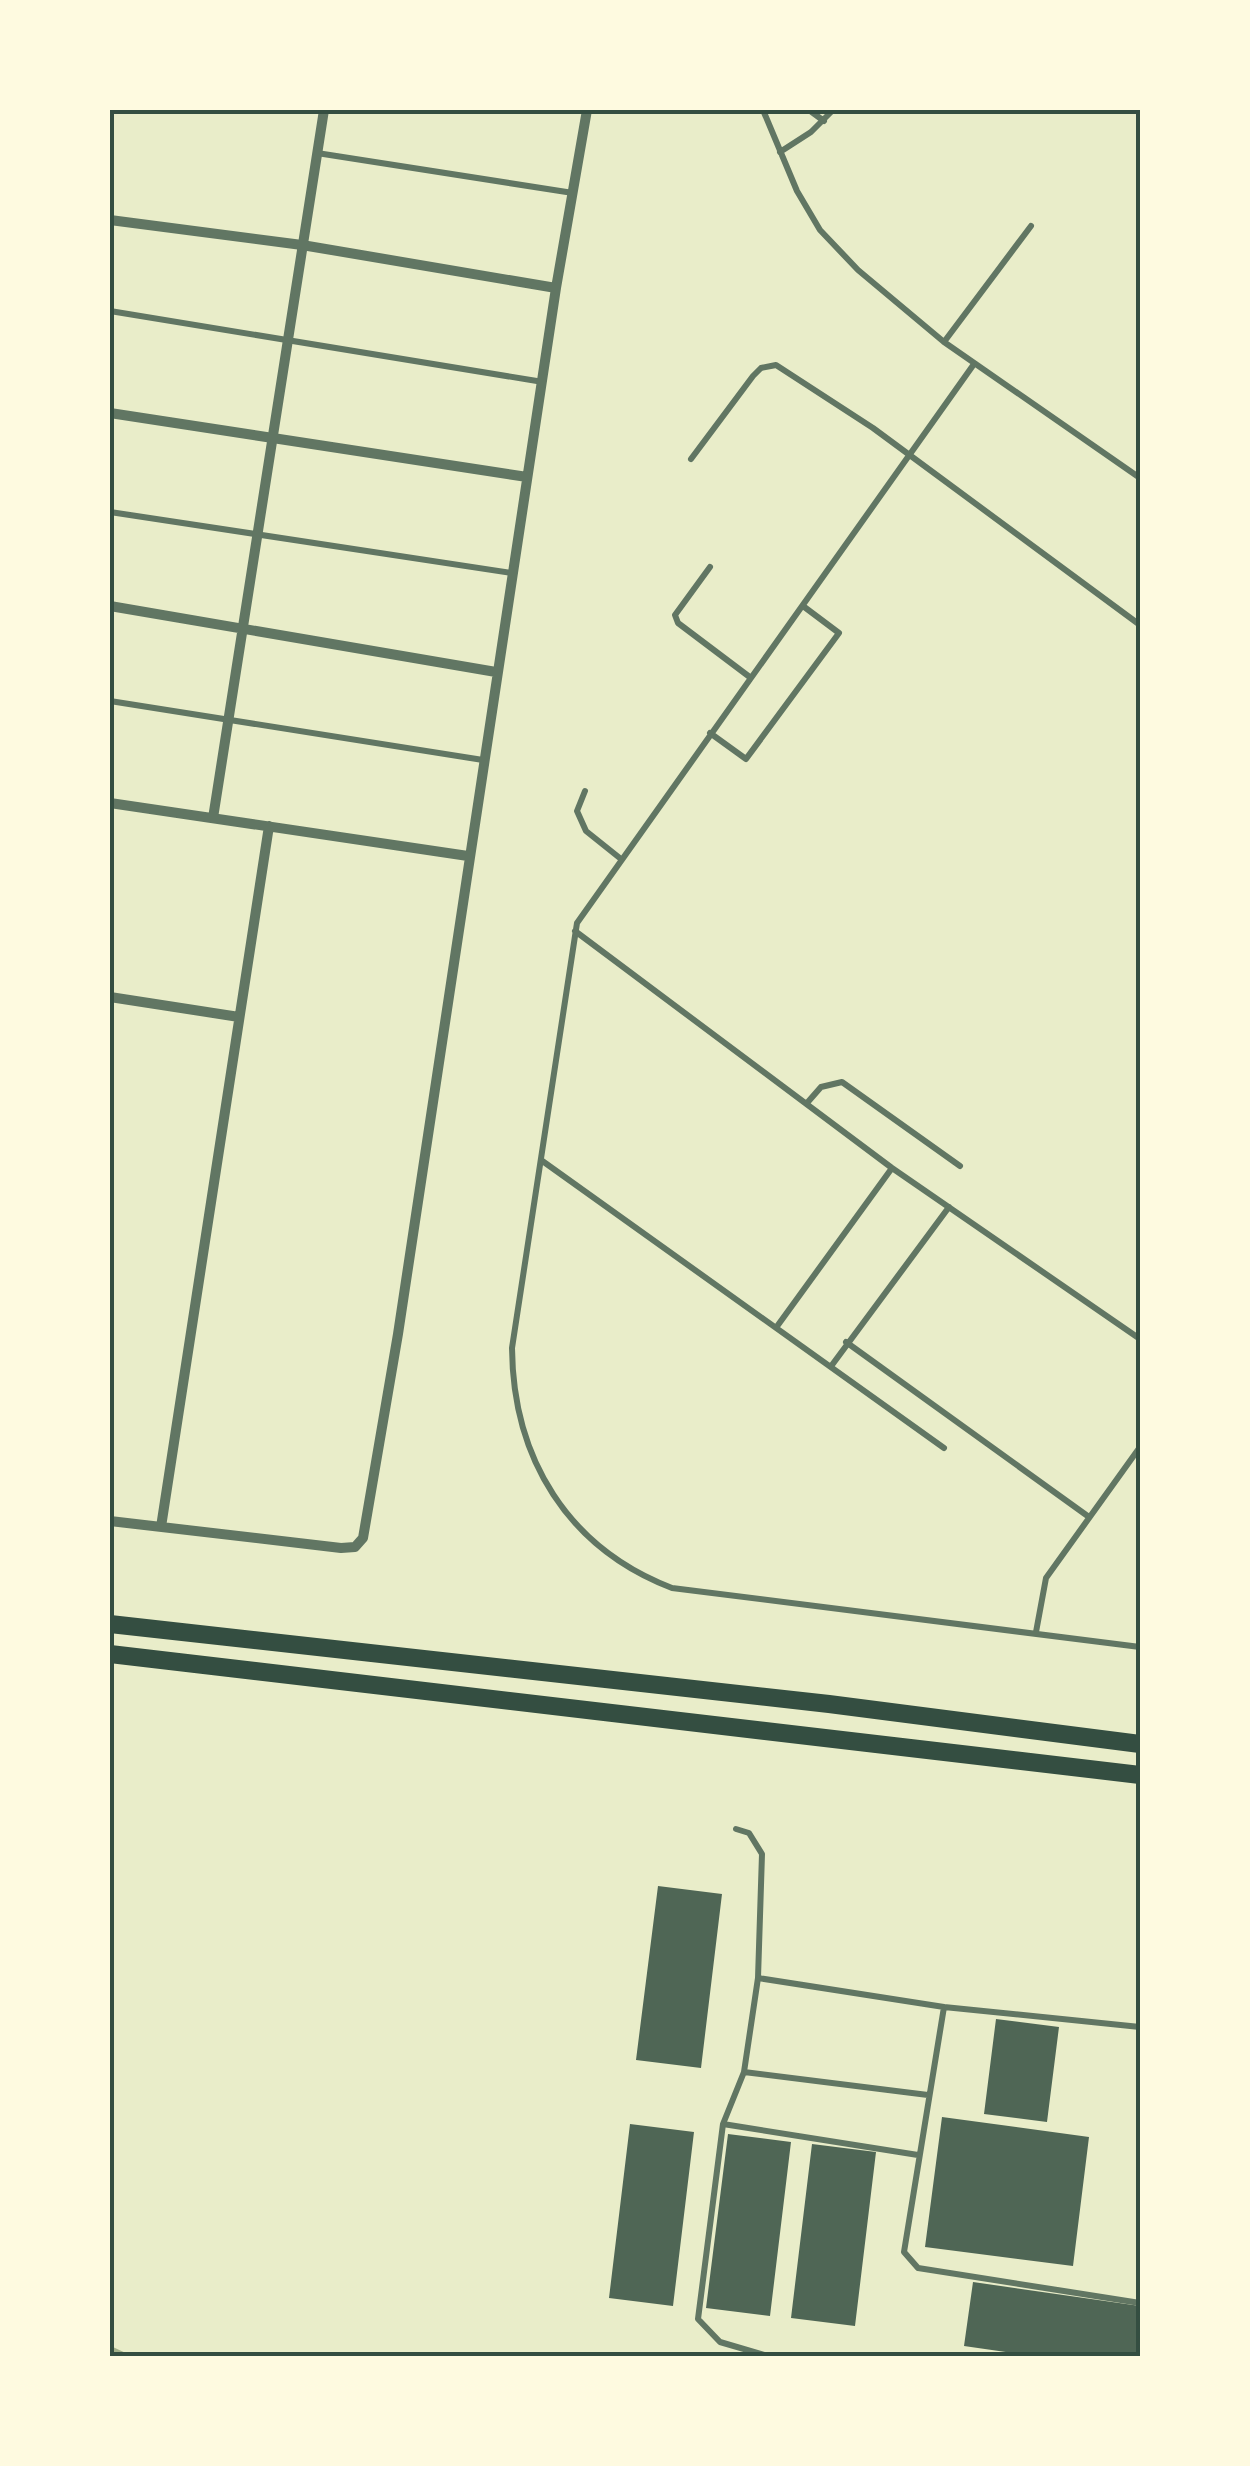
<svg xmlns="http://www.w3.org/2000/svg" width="1250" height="2466" font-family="Figtree,sans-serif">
<rect width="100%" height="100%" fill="#e9edc9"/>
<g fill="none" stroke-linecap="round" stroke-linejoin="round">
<!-- stream -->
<path stroke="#a3b18a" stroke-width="6" d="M110,2349l15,7"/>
</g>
<!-- building -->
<path fill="#4f6655" d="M658,1886l64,8 -21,174 -65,-8z
M996,2019l63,8 -12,95 -63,-8z
M942,2117l147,20 -16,129 -148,-19z
M630,2124l64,8 -21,174 -64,-8z
M728,2134l63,8 -21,174 -64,-8z
M812,2144l64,8 -21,174 -64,-8z
M973,2282l167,24v50h-106l-70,-10z"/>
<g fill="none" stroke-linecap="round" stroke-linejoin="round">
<!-- service -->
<path stroke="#617663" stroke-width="6" d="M763,110l34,81 23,39 38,40 86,72 196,136
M809,110l15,11
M780,152l31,-20 22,-22
M317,153l256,40
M110,311l433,71
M944,342l87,-116
M974,364l-397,559 -65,425c1,111 56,200 160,240l468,59
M691,459l62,-83 8,-8 15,-3 97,63 267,197
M110,512l402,61
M710,567l-35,48 3,8 73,55
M110,701l373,59
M710,733l36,26 93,-126 -36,-27
M585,791l-8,20 9,20 35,28
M575,931l317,237 248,171
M807,1103l14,-16 21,-5 118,84
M541,1160l403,288
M778,1325l114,-157
M846,1342l243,175
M832,1365l117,-158
M1036,1632l10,-54 94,-131
M736,1829l13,4 13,21 -4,124 -14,94 -21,52 -25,195 22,23 48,14
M758,1978l186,29 196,20
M944,2007l-40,245 14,16 222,35
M744,2072l184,23
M723,2124l195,31"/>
<!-- minor -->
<path stroke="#617663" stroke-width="10" d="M110,220l192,25 254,43
M110,413l417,64
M110,606l386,66
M110,803l358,53
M213,818l111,-708
M110,997l129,20
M110,1521l231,27 14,-1 8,-9 35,-204 158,-1046 31,-178
M161,1527l108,-701"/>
<!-- primary -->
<path stroke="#344e41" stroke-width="18" d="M110,1624l719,80 311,40
M110,1654l1030,121"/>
</g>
<!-- border -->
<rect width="1250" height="2466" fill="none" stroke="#fefae0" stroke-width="225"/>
<rect x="112" y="112" width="1026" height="2242" fill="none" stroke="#344e41" stroke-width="4"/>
</svg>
